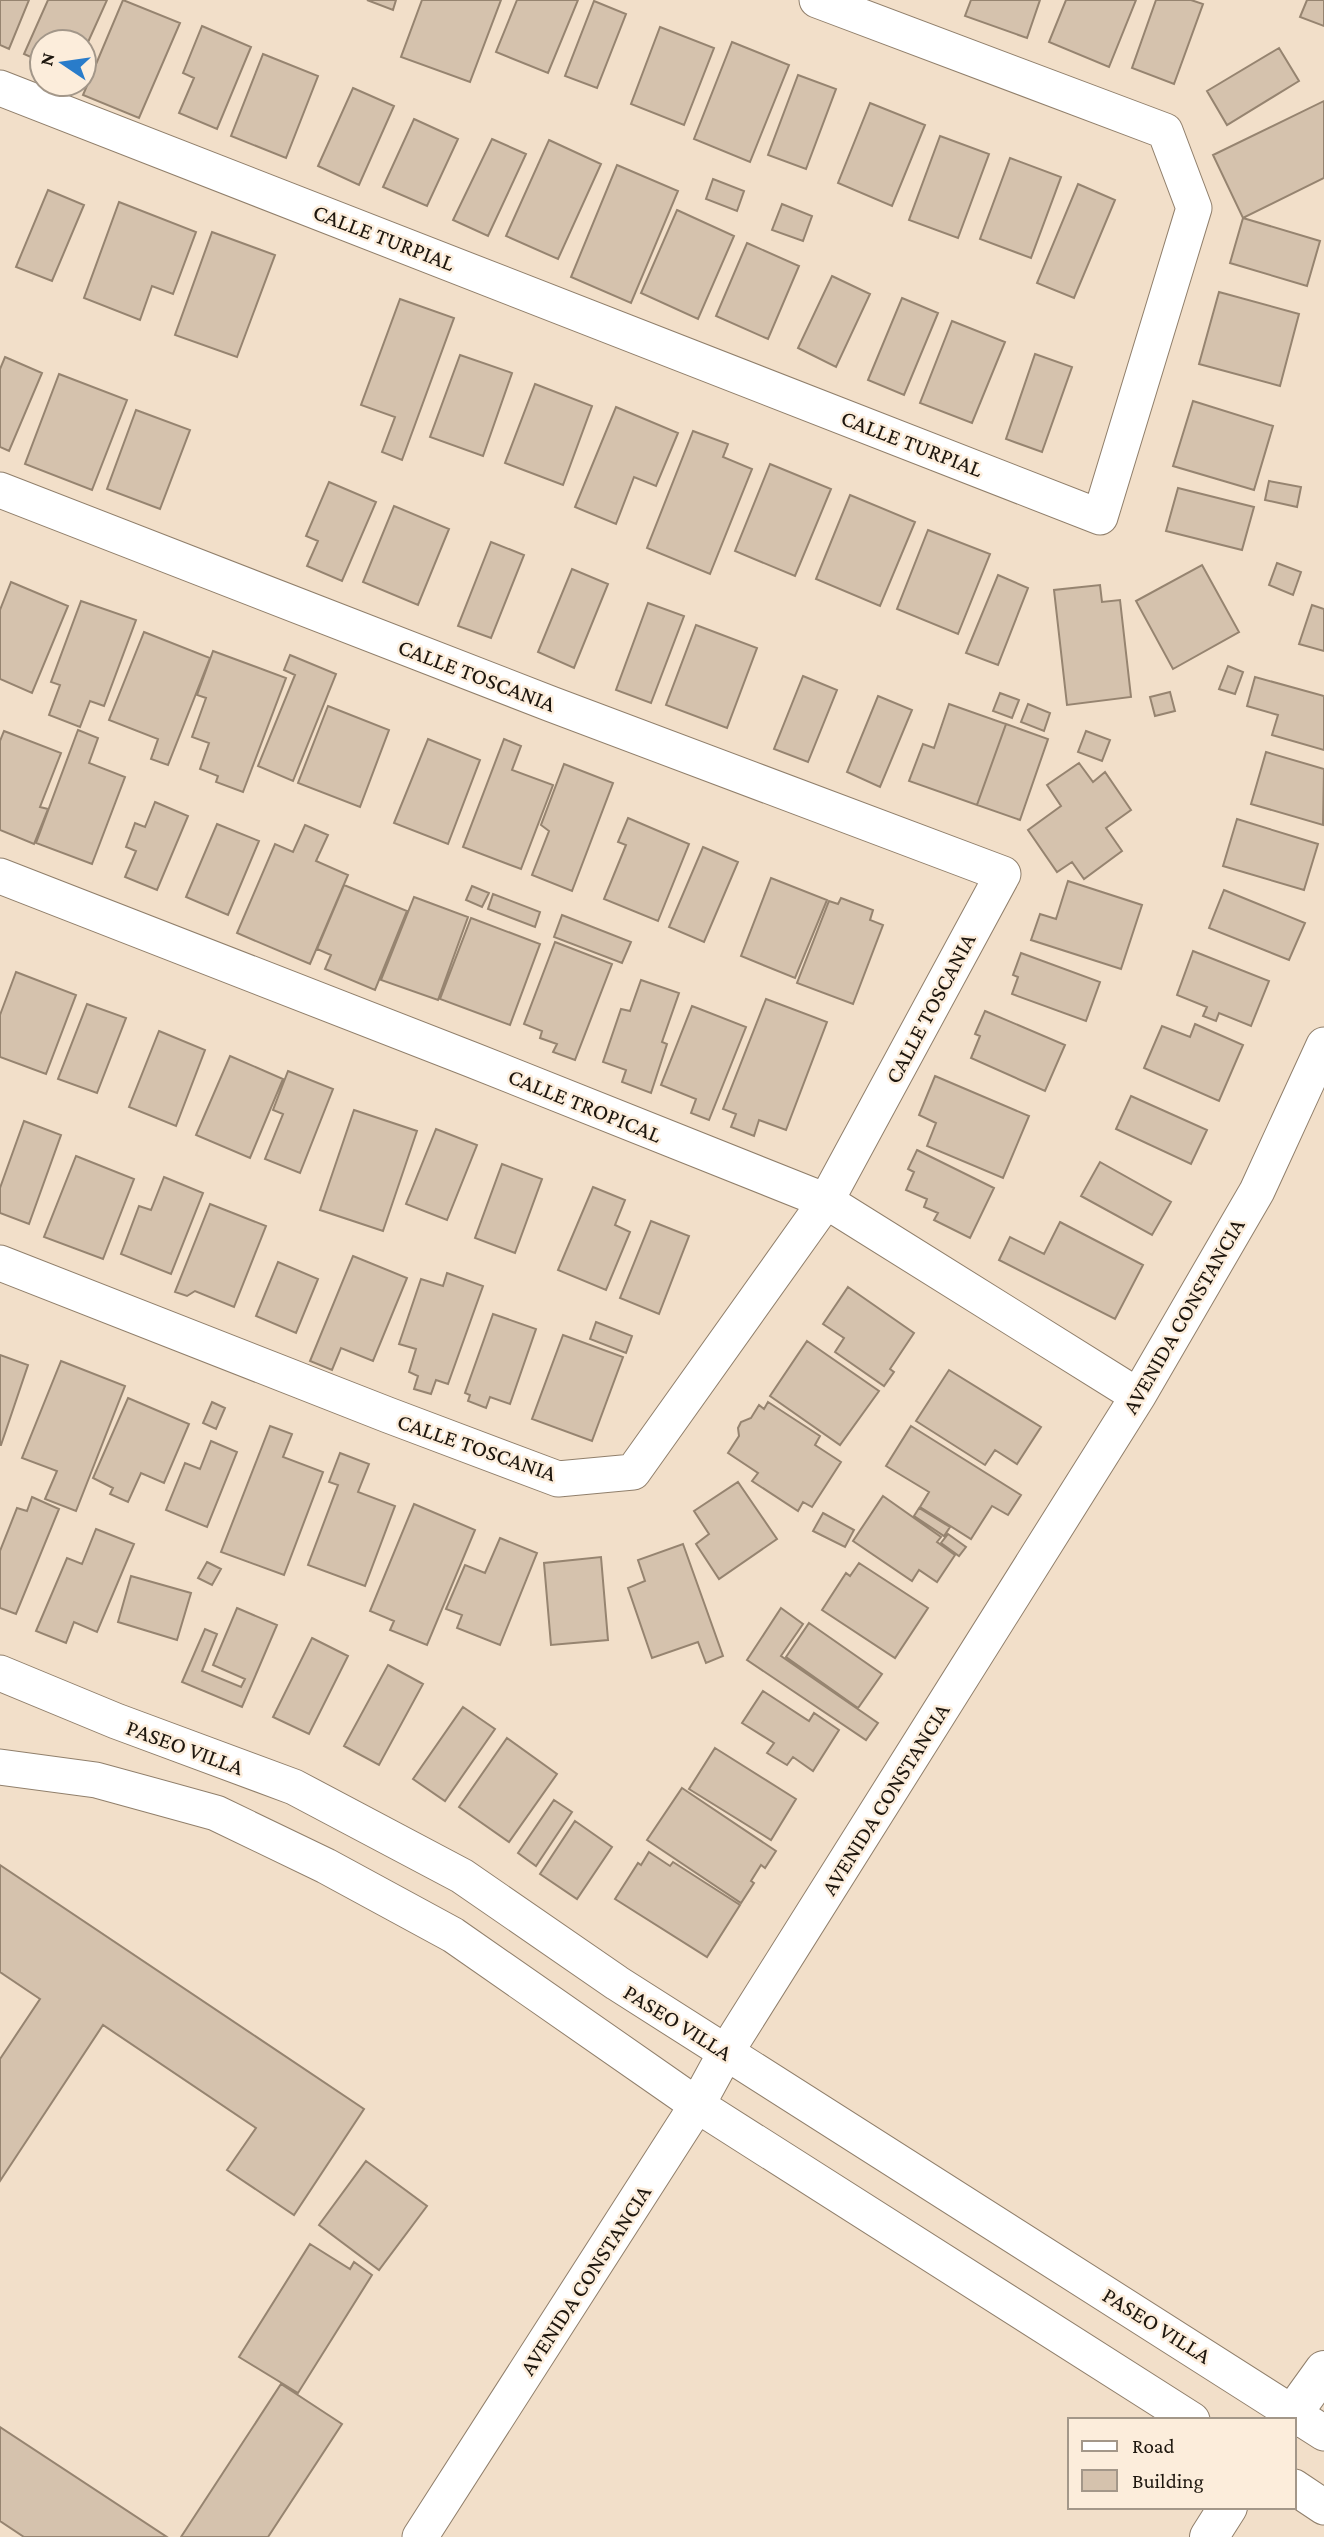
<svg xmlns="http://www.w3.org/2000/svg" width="1324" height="2537" font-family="'Crimson Pro',serif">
<rect width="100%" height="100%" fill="#f2dfc9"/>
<!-- building -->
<path fill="#d5c2ad" stroke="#968470" stroke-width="2" d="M0,0h29l-20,49 -9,-4z
M48,0h59l-23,51v-9h-42v20l-18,-8z
M123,0l57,23 -41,95 -56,-23z
M367,0h29l-3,10z
M422,0h79l-31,82 -69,-25z
M517,0h61l-30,73 -52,-21z
M971,0h69l-13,38 -62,-22z
M1066,0h70l-27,67 -60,-25z
M1156,0h35l12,4 -29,80 -42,-16z
M1307,0h17v26l-24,-9z
M594,1l32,13 -29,74 -32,-12z
M202,26l49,21 -34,82 -38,-16 15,-35 -11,-5z
M660,27l54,21 -30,77 -53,-21z
M732,42l57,23 -39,97 -56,-23z
M1279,48l20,33 -72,44 -20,-34z
M263,54l55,22 -32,82 -55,-22z
M798,75l38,14 -30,80 -38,-14z
M353,88l41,18 -35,79 -41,-19z
M1324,101v77l-81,40 -30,-63z
M870,103l55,22 -33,81 -54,-23z
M414,119l44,20 -31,67 -44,-19z
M940,136l49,18 -31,84 -49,-18z
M492,139l34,15 -38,82 -35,-16z
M549,140l52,24 -43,95 -52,-23z
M1010,158l51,19 -30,81 -51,-19z
M617,165l61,26 -47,112 -60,-26z
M713,179l31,12 -7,20 -31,-12z
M1078,184l37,16 -41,98 -37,-15z
M48,190l36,15 -32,76 -36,-14z
M119,202l77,30 -23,62 -21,-8 -12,34 -56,-22z
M782,204l30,12 -9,25 -31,-11z
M677,210l57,26 -36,83 -57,-26z
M1243,218l77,23 -13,45 -77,-23z
M212,232l63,23 -38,102 -62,-22z
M747,243l52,23 -31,73 -52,-23z
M832,276l38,18 -34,73 -38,-19z
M1219,292l80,22 -19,72 -81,-22z
M902,298l36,15 -34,82 -36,-15z
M400,299l54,19 -52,142 -20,-8 13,-35 -34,-12z
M952,321l53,21 -33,81 -52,-20z
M1035,354l37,13 -30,85 -36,-13z
M460,355l52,18 -29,83 -53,-19z
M5,357l37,16 -33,78 -9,-4v-78z
M59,374l68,26 -35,90 -67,-26z
M535,384l57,22 -29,79 -58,-22z
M1193,401l80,25 -19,64 -81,-24z
M616,407l62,26 -22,53 -22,-9 -18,47 -41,-17z
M136,410l54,20 -30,79 -53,-20z
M693,431l35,13 -5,13 29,12 -42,105 -63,-26z
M770,464l61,25 -36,87 -60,-25z
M1269,481l32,6 -4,20 -32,-7z
M329,482l47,20 -34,79 -35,-15 11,-25 -12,-5z
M1178,488l76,19 -12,43 -76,-19z
M850,495l65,27 -35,84 -64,-27z
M394,506l55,23 -31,76 -55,-23z
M928,530l62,24 -32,80 -61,-25z
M491,542l33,13 -33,83 -33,-12z
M1277,563l24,9 -8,23 -24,-10z
M1202,565l37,67 -66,37 -37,-68z
M572,569l36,15 -34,84 -36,-16z
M998,575l30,13 -30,77 -32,-12z
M11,582l57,24 -36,87 -32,-14v-69z
M1100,585l2,17 18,-2 11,97 -64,8 -13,-115z
M81,601l55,19 -32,86 -14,-5 -10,26 -31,-12 11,-30 -9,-3z
M648,603l36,13 -33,87 -35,-13z
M1312,605l12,4v42l-25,-7z
M696,625l61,23 -30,80 -61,-23z
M144,632l66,26 -42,107 -17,-6 7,-20 -49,-19z
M213,651l73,27 -43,114 -27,-10 2,-6 -18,-7 9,-26 -17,-6 14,-39 -9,-3z
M290,655l46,19 -43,107 -35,-15 37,-91 -11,-5z
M1228,666l15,6 -8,22 -16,-5z
M803,676l34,14 -29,72 -34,-13z
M1255,677l69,19v54l-52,-15 6,-20 -31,-9z
M1170,692l5,19 -20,5 -5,-19z
M1000,693l19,7 -7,18 -19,-7z
M878,696l34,14 -32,77 -33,-15z
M949,704l57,20 -29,81 -68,-24 14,-37 11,4z
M1028,704l22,9 -6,18 -23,-9z
M328,706l61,24 -29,77 -62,-24z
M1006,724l42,15 -28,81 -43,-15z
M78,730l20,8 -9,25 36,14 -33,87 -56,-21z
M4,731l57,22 -21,54 8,2 -14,35 -34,-14v-89z
M1086,731l24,9 -8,21 -24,-9z
M428,739l52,21 -32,84 -54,-21z
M504,739l17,7 -9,24 41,15 -32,84 -58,-22z
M1266,752l58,17 -1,56 -72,-21z
M1079,763l14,19 12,-10 26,38 -25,18 16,23 -38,28 -12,-17 -15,10 -29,-42 33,-24 -14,-21z
M564,764l49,19 -41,108 -40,-16 17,-44 -8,-6z
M155,802l33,14 -31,74 -32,-13 11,-26 -10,-4 9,-24 10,4z
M628,818l61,26 -31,77 -54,-22 22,-54 -8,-3z
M1237,819l81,25 -14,46 -81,-24z
M217,824l42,17 -31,74 -42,-18z
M305,825l23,10 -12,26 32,14 -38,89 -73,-31 38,-89 18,8z
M703,847l35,15 -34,80 -35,-15z
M771,878l56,22 -32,78 -54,-22z
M1068,881l74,24 -21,64 -90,-29 9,-26 16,5z
M344,885l63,26 -32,79 -50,-21 6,-14 -14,-6z
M472,886l17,7 -7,14 -16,-7z
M1224,890l81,33 -16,37 -80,-32z
M493,894l47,18 -5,15 -47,-18z
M414,897l54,20 -30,83 -57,-20z
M841,898l32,12 -3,10 13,5 -30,79 -56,-21 32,-82 9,3z
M562,915l69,27 -9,21 -68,-26z
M471,918l69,26 -30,81 -70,-26z
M555,942l57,22 -37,96 -22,-8 4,-8 -17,-6 2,-7 -18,-7z
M1193,951l76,30 -18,45 -32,-13 -3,8 -13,-5 4,-9 -30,-12z
M1021,953l79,29 -14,39 -74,-27 6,-17 -5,-2z
M16,972l60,23 -30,79 -46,-17v-42z
M641,980l38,13 -17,49 5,2 -16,49 -29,-11 4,-12 -23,-8 18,-53 9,2z
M766,999l61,23 -41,108 -27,-10 -5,16 -23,-9 5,-13 -13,-5z
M87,1004l39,14 -29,75 -39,-14z
M692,1006l54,21 -37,93 -18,-7 5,-14 -35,-14z
M985,1011l80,34 -20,46 -74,-33 9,-22 -5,-2z
M1195,1024l48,21 -24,56 -75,-33 18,-42 28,11z
M159,1031l46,19 -29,76 -47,-19z
M230,1056l53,23 -33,79 -54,-23z
M288,1071l45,18 -33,84 -35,-14 18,-45 -10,-4z
M935,1076l94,40 -26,62 -76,-32 9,-23 -17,-8z
M1131,1096l76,34 -16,34 -75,-35z
M354,1110l63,21 -34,100 -63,-21z
M24,1121l37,14 -32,89 -29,-11v-25z
M436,1129l41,16 -30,75 -41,-16z
M917,1150l77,38 -24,50 -36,-18 4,-7 -14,-6 3,-8 -21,-9 8,-18 -6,-3z
M76,1156l58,23 -31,80 -59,-22z
M1100,1162l71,40 -19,33 -71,-39z
M502,1164l40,15 -27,74 -40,-15z
M164,1177l39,16 -32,81 -50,-20 18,-48 12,4z
M593,1187l32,13 -10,25 15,7 -24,58 -48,-20z
M210,1204l56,22 -32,81 -39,-16 -8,5 -12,-4z
M651,1221l38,15 -30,78 -39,-16z
M1060,1222l83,43 -28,54 -116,-59 11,-23 34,17z
M353,1256l54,22 -34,83 -32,-13 -9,22 -22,-9z
M278,1262l40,17 -22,54 -40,-17z
M447,1273l36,13 -35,98 -12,-4 -5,14 -17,-5 4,-13 -9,-4 7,-23 -17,-5 22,-65 22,7z
M848,1287l66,46 -24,36 4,3 -10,14 -49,-34 9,-14 -21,-14z
M493,1314l43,15 -26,75 -20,-7 -4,11 -18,-7 2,-6 -5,-2z
M596,1322l36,14 -6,17 -36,-14z
M563,1335l60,22 -31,84 -60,-22z
M807,1341l72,50 -39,54 -70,-49z
M0,1355l28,10 -27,80h-1z
M61,1361l64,25 -49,125 -31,-12 12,-28 -35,-13z
M949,1370l92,57 -24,37 -22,-14 -10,15 -69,-44z
M128,1398l61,26 -25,59 -23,-10 -13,29 -18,-8 3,-6 -20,-10z
M212,1402l13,6 -9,21 -13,-6z
M768,1402l52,34 -5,9 26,17 -29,45 -9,-5 -5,9 -46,-30 6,-8 -30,-20 11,-17 -1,-8 3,-6 10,-4 8,-13 5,4z
M270,1426l22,8 -9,23 40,15 -39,103 -63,-23z
M911,1426l110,69 -13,20 -16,-9 -21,33 -51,-32 9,-15 -43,-26z
M211,1441l26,11 -30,75 -41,-17 19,-47 15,6z
M340,1453l29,11 -11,28 37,14 -30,80 -57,-21 30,-80 -9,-3z
M738,1482l39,57 -58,40 -23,-35 13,-10 -15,-23z
M883,1496l58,41 -4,5 18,13 -18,27 -18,-12 -7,11 -59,-40z
M32,1497l27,12 -43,105 -16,-6v-57l17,-43 10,3z
M414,1504l61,26 -48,115 -37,-15 4,-9 -24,-10z
M919,1508l31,19 -6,9 -30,-20z
M823,1513l31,17 -9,17 -32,-16z
M96,1529l38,15 -37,88 -23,-10 -8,21 -30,-12 31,-73 15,6z
M948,1534l18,13 -7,9 -18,-13z
M500,1538l37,15 -37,92 -43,-17 5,-13 -16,-6 19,-44 20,8z
M683,1544l40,112 -17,7 -8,-21 -46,16 -24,-70 17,-7 -7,-21z
M601,1557l7,83 -57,5 -7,-82z
M207,1562l14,7 -9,16 -14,-7z
M859,1563l69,45 -33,50 -73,-48 24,-37 4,3z
M131,1576l60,17 -14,47 -59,-18z
M237,1608l40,17 -35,82 -60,-25 23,-53 12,5 -15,37 39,16 4,-8 -32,-14z
M781,1608l22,16 -22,32 97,67 -12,17 -119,-80z
M809,1623l73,51 -24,34 -72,-51z
M312,1638l36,18 -39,78 -36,-17z
M388,1665l35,19 -44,81 -35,-19z
M763,1691l46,30 5,-8 25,17 -26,41 -20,-14 -6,8 -20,-12 7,-10 -32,-20z
M463,1707l32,22 -50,72 -32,-22z
M507,1738l50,36 -48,68 -50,-35z
M715,1748l81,51 -25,41 -82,-51z
M682,1788l94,63 -11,17 -4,-3 -10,16 3,2 -13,20 -94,-63z
M554,1800l18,12 -36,54 -18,-13z
M575,1821l37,26 -35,52 -37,-25z
M649,1852l21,14 3,-4 67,43 -33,52 -92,-58 23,-36 3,2z
M0,1865l364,244 -70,106 -67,-45 29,-42 -153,-103 -103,156v-122l40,-60 -40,-27z
M366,2161l61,45 -48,64 -60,-45z
M310,2244l40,25 4,-7 18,13 -74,118 -59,-36z
M281,2384l61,40 -74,113h-87z
M0,2427l167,110h-143l-24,-16z"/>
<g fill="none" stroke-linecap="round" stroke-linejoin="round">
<defs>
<path id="minor" d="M0,88l1100,429 94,-309 -29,-77 -348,-131
M0,490l551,214 452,170 -177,327 -193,271 -75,7 -170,-64 -388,-152
M0,876l470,183 356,142 312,195
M0,1673l116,48 178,66 168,89 155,107 707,450
M0,1767l96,13 120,33 110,53 127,69 244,170 495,315
M1294,2487l30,20
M420,2537l277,-432 29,-53 412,-656 119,-205 67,-146"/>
<path id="tertiary" d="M1288,2420l36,-50
M1209,2537l19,-30"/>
</defs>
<!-- minor casing -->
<use href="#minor" stroke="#907f6b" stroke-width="37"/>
<!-- tertiary casing -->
<use href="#tertiary" stroke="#907f6b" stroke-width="40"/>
<!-- minor -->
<use href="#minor" stroke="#fff" stroke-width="35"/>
<!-- tertiary -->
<use href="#tertiary" stroke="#fff" stroke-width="38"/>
</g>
<g text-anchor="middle" stroke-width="5" stroke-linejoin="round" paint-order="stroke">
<!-- street labels -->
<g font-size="23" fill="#1d160e" stroke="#fceddb">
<text transform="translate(384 237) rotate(21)" y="8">CALLE TURPIAL</text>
<text transform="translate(912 443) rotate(21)" y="8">CALLE TURPIAL</text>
<text transform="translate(477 675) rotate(21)" y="8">CALLE TOSCANIA</text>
<text transform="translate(930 1008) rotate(-62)" y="8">CALLE TOSCANIA</text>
<text transform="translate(585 1105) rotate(22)" y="8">CALLE TROPICAL</text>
<text transform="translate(1183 1316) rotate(-60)" y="8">AVENIDA CONSTANCIA</text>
<text transform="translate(477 1447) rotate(19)" y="8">CALLE TOSCANIA</text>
<text transform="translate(185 1747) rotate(20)" y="8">PASEO VILLA</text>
<text transform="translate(885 1799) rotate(-58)" y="8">AVENIDA CONSTANCIA</text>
<text transform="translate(678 2022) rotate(32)" y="8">PASEO VILLA</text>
<text transform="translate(585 2280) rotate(-57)" y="8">AVENIDA CONSTANCIA</text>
<text transform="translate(1157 2325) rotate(32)" y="8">PASEO VILLA</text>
</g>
</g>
<!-- legend -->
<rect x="1068" y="2418" width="228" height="91" fill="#fceddb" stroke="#a39789" stroke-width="2"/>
<rect x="1082" y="2441" width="35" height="10" fill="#ffffff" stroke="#a39789" stroke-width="2"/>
<text x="1132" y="2453" font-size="21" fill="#1d160e">Road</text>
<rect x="1082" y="2470" width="35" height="21" fill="#d5c2ad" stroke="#a39789" stroke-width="2"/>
<text x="1132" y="2488" font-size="21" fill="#1d160e">Building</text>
<!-- north arrow -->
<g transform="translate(63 63) rotate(283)"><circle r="33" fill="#fceddb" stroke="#a39789" stroke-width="2"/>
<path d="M0-5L12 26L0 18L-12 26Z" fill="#297cca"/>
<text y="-10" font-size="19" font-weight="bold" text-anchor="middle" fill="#1d160e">N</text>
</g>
</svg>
